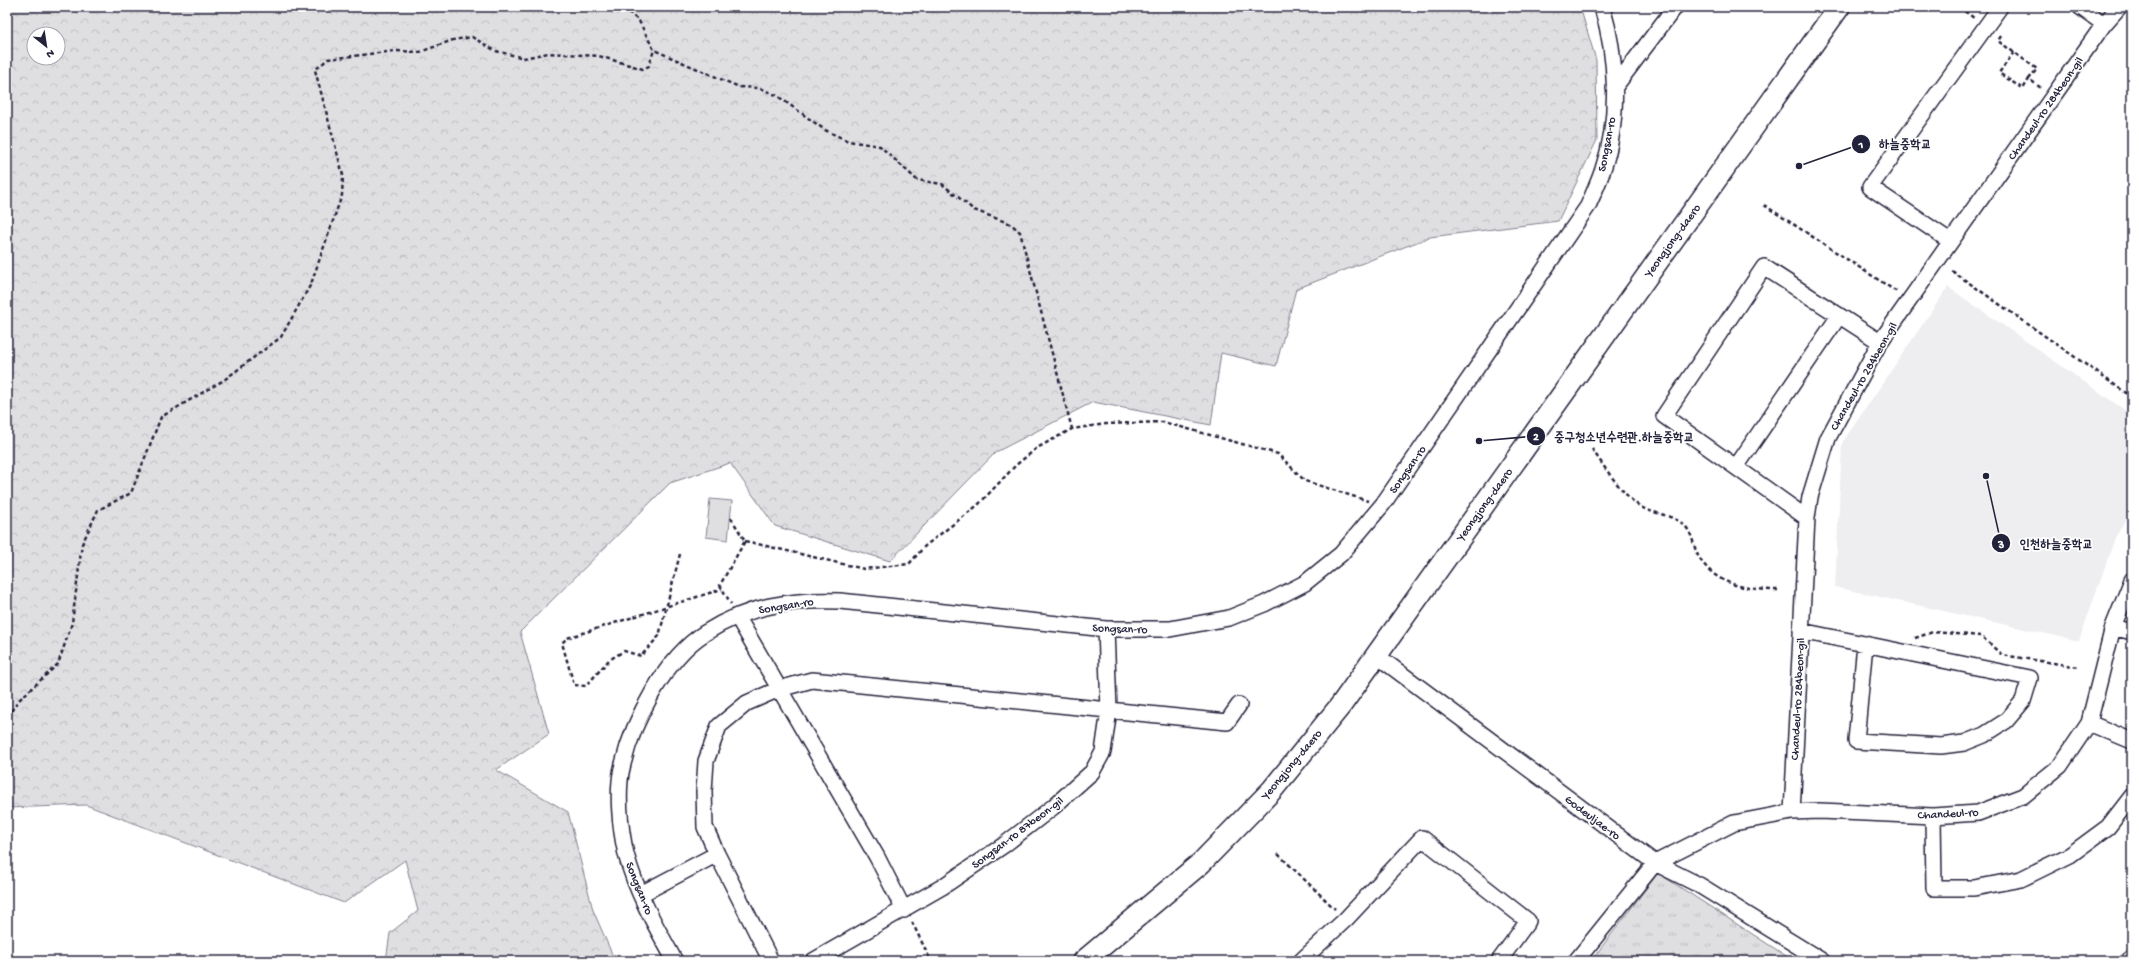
<svg xmlns="http://www.w3.org/2000/svg" width="2139" height="968" font-family="'Gochi Hand','Poor Story',sans-serif">
<defs>
<pattern id="grass-tufts" width="24" height="20" patternUnits="userSpaceOnUse"><rect width="24" height="20" fill="#dfdfe2"/><path d="M3 7l-1-3M5 7V3M7 7l1-3M15 17l-1-3M17 17v-4M19 17l1-3" fill="none" stroke="#bfbfc3"/></pattern>
<pattern id="forest-crowns" width="20" height="18" patternUnits="userSpaceOnUse"><rect width="20" height="18" fill="#dfdfe2"/><path d="M2 6a3 3 0 1 1 6 0M12 15a3 3 0 1 1 6 0" fill="none" stroke="#bfbfc3"/></pattern>
</defs>
<rect width="100%" height="100%" fill="#fff"/>
<filter id="ink" filterUnits="userSpaceOnUse"><feTurbulence type="fractalNoise" baseFrequency=".025" numOctaves="2"/><feDisplacementMap in="SourceGraphic" scale="8" xChannelSelector="R" yChannelSelector="G"/><feConvolveMatrix kernelMatrix="1 2 1 2 8 2 1 2 1" color-interpolation-filters="sRGB"/></filter>
<g filter="url(#ink)">
<!-- built -->
<path fill="#eeeef1" d="M1948,287l184,128v93l-17,30 -36,103 -244,-54 7,-144z"/>
<!-- grass -->
<path fill="url(#grass-tufts)" stroke="#80808e" d="M1658,873l136,88h-203z"/>
<!-- forest -->
<path fill="url(#forest-crowns)" stroke="#80808e" fill-rule="evenodd" d="M7,7h1573l16,53 1,80 -39,81 -128,16 -134,52 -20,77 -55,-13 -10,72 -118,-23 -97,50 -106,109 -115,-35 -45,-63 -60,20 -150,149 29,102 -53,36 72,42 25,98 22,51h-229l4,-28 28,-22 -13,-51 -61,43 -258,-98 -79,3zM34,34h24v24h-24z"/>
<!-- pitch -->
<path fill="#dfdfe2" stroke="#80808e" d="M710,499l22,2 -4,39 -22,-3z"/>
<g fill="none" stroke-linecap="round" stroke-linejoin="round">
<defs>
<path id="street" d="M2080,7l24,17
M1614,88l61,-81
M1950,241l-80,-54 130,-180
M1736,467l103,-151
M1807,518l-143,-102 100,-149 116,75
M737,616l140,241 27,53
M2113,627l19,5
M1801,631l229,47 -7,23 -17,20 -22,14 -20,8 -23,3 -85,-5 9,-97
M1376,655l279,208 44,22 123,76
M2089,723l43,18
M1792,812l15,-294 3,-21 18,-59 52,-96 224,-318 15,-17
M1933,816l1,72h40l47,-9 49,-24 38,-28 24,-31
M717,854l-12,-27 -1,-36 2,-30 13,-35 28,-23 32,-14 33,-9 415,42 12,-17
M641,894l76,-40 54,107
M675,961c-19,-34 -39,-69 -49,-107 -6,-26 -10,-65 -3,-90 10,-43 43,-107 82,-131 42,-27 86,-34 135,-32l266,28h64l59,-11 35,-14 41,-21 36,-29 42,-50 205,-298c5,-12 11,-24 15,-37 17,-49 14,-113 -1,-162
M813,961l129,-74 62,-42 49,-38 39,-35 11,-20 6,-42 -3,-81
M1301,961l45,-42 76,-81 106,83 -29,40
M1576,961l79,-98 79,-40 58,-11 28,-1 113,5 45,-3 45,-17 37,-30 29,-43 24,-96 19,-47
M2127,961l5,-4"/>
<path id="secondary" d="M1084,961l117,-98 71,-73 69,-85 498,-698"/>
</defs>
<!-- street casing -->
<use href="#street" stroke="#22223b" stroke-width="18"/>
<!-- secondary casing -->
<use href="#secondary" stroke="#22223b" stroke-width="24"/>
<!-- path -->
<path stroke="#22223b" stroke-width="2.5" stroke-dasharray="4 3" stroke-linecap="butt" d="M623,7l16,14 15,29 85,37 20,1 17,7 49,35 23,11 32,5 37,34 25,4 32,26 37,14 9,8 52,197
M1959,7l15,11
M2001,36l-3,5 39,28 -8,10 12,9
M2014,52l-15,21 24,16 6,-10
M1764,205l133,87
M1952,271l180,126
M1592,449c10,15 31,46 46,56 14,10 34,8 47,21 9,9 8,23 15,33 18,27 48,31 78,31
M731,518l14,23 -25,44 11,19
M745,541l119,28 45,-5 16,-18 53,-41 38,-40 21,-17 35,-19 34,-5 57,-2 115,32 27,27 63,20
M680,554l-21,82 -18,20 -17,-5 -15,9 -23,26 -12,-1 -12,-42 5,-5 155,-49
M1915,638l18,-6 48,4 21,19 77,12
M7,717l13,-18 38,-35 14,-41 10,-79 16,-34 33,-17 30,-76 63,-37 57,-43 30,-53 31,-89 1,-20 -28,-105 13,-11 67,-8 25,1 33,-12 19,-3 24,14 28,7 24,-5 51,3 44,13 6,-3 5,-16
M1278,854l57,55
M912,922l19,39"/>
<!-- street -->
<use href="#street" stroke="#fff" stroke-width="15"/>
<!-- secondary -->
<use href="#secondary" stroke="#fff" stroke-width="21"/>
</g>
</g>
<g text-anchor="middle" stroke-width="3.5" stroke-linejoin="round" paint-order="stroke">
<!-- street labels -->
<g font-size="12" fill="#22223b" stroke="#fff">
<text transform="translate(2045 108) rotate(-55)" y="4">Chandeul-ro 284beon-gil</text>
<text transform="translate(1606 144) rotate(-79)" y="4">Songsan-ro</text>
<text transform="translate(1672 240) rotate(-54)" y="4">Yeongjong-daero</text>
<text transform="translate(1863 376) rotate(-60)" y="4">Chandeul-ro 284beon-gil</text>
<text transform="translate(1407 469) rotate(-55)" y="4">Songsan-ro</text>
<text transform="translate(1484 504) rotate(-54)" y="4">Yeongjong-daero</text>
<text transform="translate(786 605) rotate(-9)" y="4">Songsan-ro</text>
<text transform="translate(1120 628) rotate(2)" y="4">Songsan-ro</text>
<text transform="translate(1797 699) rotate(-87)" y="4">Chandeul-ro 284beon-gil</text>
<text transform="translate(1291 764) rotate(-50)" y="4">Yeongjong-daero</text>
<text transform="translate(1948 813) rotate(-3)" y="4">Chandeul-ro</text>
<text transform="translate(1593 817) rotate(37)" y="4">Godeuljae-ro</text>
<text transform="translate(1017 832) rotate(-37)" y="4">Songsan-ro 87beon-gil</text>
<text transform="translate(640 888) rotate(68)" y="4">Songsan-ro</text>
</g>
</g>
<!-- callouts -->
<path fill="none" stroke="#22223b" stroke-width="1.5" d="M1799 166L1861 144M1479 441L1536 436M1986 476L2001 543"/>
<g fill="#22223b" stroke="#fff" stroke-width="1.5">
<circle cx="1799" cy="166" r="4"/>
<circle cx="1479" cy="441" r="4"/>
<circle cx="1986" cy="476" r="4"/>
<circle cx="1861" cy="144" r="10"/>
<circle cx="1536" cy="436" r="10"/>
<circle cx="2001" cy="543" r="10"/>
</g>
<g font-size="12" text-anchor="middle" font-weight="bold" fill="#fff">
<text x="1861" y="148">1</text>
<text x="1536" y="440">2</text>
<text x="2001" y="548">3</text>
</g>
<g font-size="13" text-anchor="middle" font-weight="bold" fill="#22223b" stroke="#fff" stroke-width="3.5" stroke-linejoin="round" paint-order="stroke">
<text x="1905" y="148">하늘중학교</text>
<text x="1624" y="441">중구청소년수련관.하늘중학교</text>
<text x="2056" y="548">인천하늘중학교</text>
</g>
<!-- margin -->
<rect width="2139" height="968" fill="none" stroke="#fff" stroke-width="24"/>
<rect x="12" y="12" width="2115" height="944" fill="none" stroke="#22223b" stroke-width="1.5" filter="url(#ink)"/>
<!-- north arrow -->
<g transform="translate(46 46) rotate(150)"><circle r="19" fill="#ffffff" stroke="#a7a7b1"/>
<path d="M0-3L7 15L0 10L-7 15Z" fill="#22223b"/>
<text y="-6" font-size="11" font-weight="bold" text-anchor="middle" fill="#22223b">N</text>
</g>
</svg>
